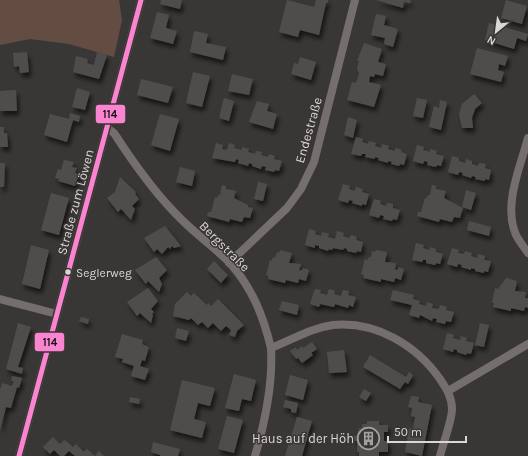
<svg xmlns="http://www.w3.org/2000/svg" width="528" height="456" font-family="Karla,sans-serif">
<defs>
<filter id="shadow"><feDropShadow dx="2.5" dy="4.5" stdDeviation="2" flood-color="#0009"/></filter>
</defs>
<rect width="100%" height="100%" fill="#393735"/>
<!-- green -->
<path fill="#634d43" d="M0,0h119l3,20 -8,37 -45,-13 -39,-5 -30,6z"/>
<!-- building -->
<path fill="#4f4e4c" filter="url(#shadow)" d="M161,0h21l-2,9 -20,-5z
M287,0l27,7 2,-7h12v3h-2l-7,32 -19,-5 -2,7 -19,-5z
M376,0h35l-1,3 -6,-1 -1,6z
M506,0l21,6 -5,18 -21,-6z
M157,12l12,3 -3,13 11,3 -4,13 -23,-6z
M376,14l10,2 -2,9 14,4 -5,18 -9,-3 1,-6 -14,-3z
M489,23l39,11 -2,7 -9,-3 -3,11 -29,-9z
M194,31l14,3 -2,9 20,4 -3,13 -33,-8z
M364,43l18,6 -4,13 8,2 -3,12 -8,-2 -1,3 -4,-1 -1,6 12,3 -7,22 -27,-7 5,-18 4,1 3,-10 -2,-4 2,-8h-2z
M477,48l31,8 -3,10 -6,-2 -1,6 6,2 -3,10 -31,-8z
M27,52l2,20 -9,1 -1,-7 -5,1 -1,-14z
M97,52l10,3 -8,24 -26,-7 3,-16 12,3 -1,4 7,2z
M300,57l16,5 -5,18 -20,-6 3,-11 4,1z
M193,72l17,4 -8,31 -16,-4z
M232,74l21,5 -4,16 -21,-4z
M141,79l32,8 -5,16 -31,-8z
M77,88l13,4 -5,18 -13,-3z
M16,90l1,21h-17v-20z
M474,94l8,9 -7,6 -3,9 1,10h-11l-3,-14 3,-10z
M224,98l10,3 -5,20 -10,-3z
M417,98l10,2 -4,18 -10,-2z
M440,100l7,2 -6,28 -12,-3 5,-21 5,2z
M257,101l12,3 -2,7 10,3 -4,15 -24,-7z
M70,113l10,3 -1,6 -6,-2 -6,22 -23,-7 6,-21 19,5z
M160,114l19,5 -9,32 -19,-6z
M348,117l9,3 -4,18 -9,-3z
M0,127h4v6h3l1,14h-8z
M356,137l7,2 -1,3 6,2 1,-3 7,2 -1,3 6,2 1,-4 7,2 -1,3 7,2v-3l7,2 -1,2 6,2 -3,11 -4,-1 -1,2 -8,-2 1,-2 -4,-1v2l-10,-3 1,-2 -4,-1v2l-10,-2 1,-3h-4l-1,2 -10,-2z
M216,143l7,2 -1,4 5,1 2,-7 6,2 -1,3 8,2v-3l7,2 -1,3 7,2 1,-3 6,1 -1,3 7,2 1,-3 6,2 -1,3 8,2 -3,10 -4,-1 -1,2 -9,-2 1,-3 -4,-1 -1,3 -9,-3v-2l-3,-1 -1,3 -10,-3 1,-3 -3,-1 -1,3 -23,-4z
M417,145l7,2 -1,3 7,2v-3l7,2 -1,3 8,2 -3,10 -4,-1 -1,2 -9,-2 1,-3 -4,-1 -1,3 -10,-3z
M452,156l7,2v3l6,2 1,-4 6,2v3l6,2 1,-3 7,1 -1,4 6,2 -2,10 -4,-1v2l-10,-2 1,-2 -4,-1 -1,2 -9,-3 1,-2 -4,-1 -1,3 -10,-3z
M64,160l10,2 -2,5 5,1 -2,5 4,1 -4,12 -17,-5 1,-2 -4,-1 3,-9 3,1z
M0,163h5l-1,24h-4z
M180,167l15,4 -3,15 -16,-4z
M120,177l16,15 -1,2 4,5 -7,7 3,3 -4,11 -10,-11 -3,3 -11,-14 8,-6z
M258,182l9,2 -4,17 -9,-2z
M343,184l7,2 -1,3 6,2 1,-4 7,2 -1,3 7,2 -3,11 -4,-1v2l-10,-3 1,-2 -4,-1 -1,3 -10,-3z
M222,185l4,1v3l10,2 -2,7 14,7v2l5,1 -3,10 -6,-1 -2,5 -12,-3 -1,3 -22,-6 1,-4h3l4,-15 2,1 1,-3h2z
M432,185l4,1v3l10,2 -2,7 19,10 -3,10 -6,-1 -2,5 -12,-3 -1,3 -22,-6 1,-4h3l4,-14h2l1,-3h2z
M466,190l10,3 -5,17 -9,-3z
M51,193l18,5 -10,37 -18,-5z
M374,199l7,2 -1,3 6,2 1,-3 6,1v4l7,2 -3,10 -4,-1 -1,2 -9,-2 1,-3 -4,-1 -1,3 -10,-3z
M469,221l22,6 -2,9 -22,-6z
M165,226l16,20 -7,2 -2,-2 -2,3 -2,-2 -6,7 -5,-5 -3,3 -10,-14z
M309,229l7,2 -1,3 6,2 1,-4 7,2 -1,3 7,2 2,-8 7,2 -1,3 6,2 2,-3 6,2 -1,3 7,2 -2,10 -4,-1 -1,2 -9,-2v-2l-3,-1 -1,2 -10,-2 -1,2 -3,-1 -1,2 -9,-3v-2l-4,-1v3l-10,-3z
M416,243l8,2 -1,3 6,2 1,-3 6,2v3l7,2 -3,10 -4,-1 -1,2 -9,-2v-3h-3l-1,2 -10,-2z
M31,245l18,5 -9,39 -18,-5z
M452,248l7,2 -1,3 6,1 1,-3 7,2 -1,3 6,2 1,-4 7,2 -1,4 7,1 -3,11 -4,-1v2l-9,-2v-2l-4,-1v2l-10,-3 1,-2 -4,-1 -1,3 -10,-3z
M280,250l12,3 -3,10 12,1 -2,6h3l1,-2 6,2 -3,11 -7,-2 -1,4 -12,-3 -1,3 -17,-4v-3l-2,-1 4,-15 2,1 1,-4 2,1 2,-6 2,1z
M376,250l11,2 -2,10 11,1 -1,6 3,1v-3l6,2 -3,11 -6,-2 -1,4 -13,-3v3l-18,-4 1,-3 -3,-1 4,-15 3,1 1,-3h2l1,-6 3,1z
M156,257l11,13 -8,8 3,6 -3,8 -11,-11 -2,3 -11,-14z
M214,261l14,14 -7,8 -14,-14z
M506,278l11,3 -2,10 11,1 -1,6h3v10l-3,-1 -1,4 -13,-3v3l-18,-4 1,-4h-2l3,-15 3,1z
M148,288l10,13 -7,8 3,3 -2,2 1,1 -2,8 -11,-10 -3,3 -10,-14z
M315,289l6,1 -1,3 7,2 2,-6 6,2 -1,3 7,2 2,-6 6,1 -1,4 8,2 -3,10 -4,-2 -1,3 -13,-4 -1,3 -14,-3 -1,3 -9,-3z
M393,290l21,5 -1,4 7,2 -1,3 7,2 1,-4 6,2 -1,4 7,1 1,-4 7,2 -1,3 8,2 -3,10 -5,-1 -1,3 -9,-2 1,-3 -4,-1 -1,3 -12,-6 -1,3 -10,-3 3,-10 -22,-5z
M187,292l4,4 3,-3 13,12 1,-2 3,3 7,-7 26,26 -7,6 -2,6 -6,-2 2,-5 -5,-4 -5,5 -8,-8 -5,5 -6,-6 -4,3 -7,-7 -2,2 -16,-4 2,-12z
M282,301l17,4 -2,10 -18,-5z
M81,317l8,2 -1,5 -9,-3z
M18,323l13,4 -13,40 5,1 -1,6 -16,-5z
M480,323l9,2 -5,22 -9,-2z
M177,328l12,3 -3,10 -11,-3z
M447,333l7,2 -1,3 7,2 1,-4 6,2 -1,3 8,2 -3,11 -4,-1 -1,2 -9,-3v-2l-3,-1 -1,3 -10,-3z
M122,334l21,6 -1,4 7,3 -4,14 -3,-1 -2,6 9,3 -4,11 -14,-4 3,-10 -12,-4 1,-3 -8,-2z
M312,342l5,7 -6,4 2,2 -11,8 -4,-5 -2,1 -6,-8 6,-4 1,3 5,-4 1,2z
M344,350l3,22 -18,1 -2,-21z
M370,355l36,22 3,-5 4,3 -5,9 -3,-2 -5,7 -37,-22z
M234,374l22,6 -5,21 -9,-2 -3,12 -14,-3z
M290,375l18,5 -5,20 -18,-5z
M12,376l10,2 -3,10 -2,-1 -6,21 -5,-1 -6,24v-41l2,-7 10,3 2,-5h-3z
M182,380l33,8 -5,18 -12,-3 -4,16 12,3 -4,16 -32,-8z
M364,389l7,4 -5,8 -7,-4z
M411,396l8,1 -1,5 14,3 -10,51 -17,-4 4,-24 4,1 2,-12 -4,-1 1,-8 -4,-1z
M130,397l10,2 -1,5 -10,-2z
M285,400l13,3 -2,10 -5,-1v-3l-8,-2z
M227,416l16,4 -9,33 -16,-4z
M297,417l15,4 -10,35h-17z
M367,421h12v4h9v7h-4v9h4v11h-9v4h-20v-4h-2v-11h-3v-5h3l2,-8h3v-4h5z
M53,437l7,7 5,-4 8,7 3,-3 8,8 3,-3 8,7 4,-5 5,5h-29l-6,-5 -5,5h-4l-6,-6 -4,4 -7,-7z
M153,442l27,7 -2,7h-18v-1l-9,-3z"/>
<g fill="none" stroke-linecap="round" stroke-linejoin="round">
<!-- street -->
<path stroke="#746f6c" stroke-width="8" d="M107,128l7,5c20,31 42,62 68,87 15,15 33,28 48,43 22,25 33,52 41,85 21,-8 39,-20 62,-23 43,-4 83,20 107,54 6,9 12,18 12,30 0,11 -9,35 -12,47
M528,138c-8,30 -25,67 -12,97 3,6 8,12 12,18
M229,263l58,-55 14,-19 13,-27 41,-162
M0,299l57,15
M448,391l80,-47
M19,456l122,-456
M255,456c10,-34 18,-73 16,-108"/>
<defs>
<path id="bus-1" d="M19,456l122,-456"/>
</defs>
<!-- bus-1 casing -->
<use href="#bus-1" stroke="#3a3634" stroke-width="8"/>
<!-- bus-1 -->
<use href="#bus-1" stroke="#fb84d1" stroke-width="5"/>
</g>
<!-- icons -->
<defs>
<symbol id="building-ring" viewBox="-11 -11 22 22"><circle r="9.5" fill="#3a3634" stroke="#a29f9e" stroke-width="1.5"/><path d="M-4-6H4V6H1V3H-1V6H-4ZM-2.5-4.3h1.7v1.8h-1.7ZM.8-4.3h1.7v1.8H.8ZM-2.5-1h1.7V.8h-1.7ZM.8-1h1.7V.8H.8Z" fill="#a29f9e"/></symbol>
</defs>
<g fill-rule="evenodd">
<use href="#building-ring" x="356" y="426" width="25" height="25"/>
</g>
<!-- markers -->
<circle fill="#dad7d6" stroke="#3a3634" stroke-width="1.5" cx="68" cy="272" r="3.5"/>
<g text-anchor="middle" stroke-width="3" stroke-linejoin="round" paint-order="stroke">
<!-- bus labels -->
<g font-size="12" fill="#dad7d6" stroke="#3a3634" text-anchor="start">
<text x="76" y="277">Seglerweg</text>
</g>
<!-- street labels -->
<g font-size="13" fill="#dad7d6" stroke="#3a3634">
<text transform="translate(308 130) rotate(-74)" y="5">Endestraße</text>
<text transform="translate(75 202) rotate(-75)" y="5">Straße zum Löwen</text>
<text transform="translate(225 246) rotate(45)" y="5">Bergstraße</text>
</g>
<!-- poi labels -->
<g font-size="13" fill="#dad7d6" stroke="#3a3634" text-anchor="end">
<text x="354" y="443">Haus auf der Höh</text>
</g>
</g>
<g stroke="#3a3634" stroke-width="1.5">
<rect x="95" y="104" width="31" height="20" rx="4" fill="#fb84d1"/>
<rect x="34" y="332" width="31" height="20" rx="4" fill="#fb84d1"/>
</g>
<g font-size="11" text-anchor="middle" font-weight="bold" fill="#111">
<text x="110" y="118">114</text>
<text x="50" y="346">114</text>
</g>
<!-- north arrow -->
<g transform="translate(496 32) rotate(209)" stroke="#3a3634" stroke-width="3" paint-order="stroke">
<path d="M0-3L7 15L0 10L-7 15Z" fill="#dad7d6"/>
<text y="-6" font-size="11" font-weight="bold" text-anchor="middle" fill="#dad7d6">N</text>
</g>
<!-- scale -->
<path d="M388 436v6h78v-6" fill="none" stroke="#dad7d6" stroke-width="2"/>
<text x="394" y="436" font-size="12" fill="#dad7d6" stroke="#3a3634" stroke-width="3" paint-order="stroke">50 m</text>
</svg>
